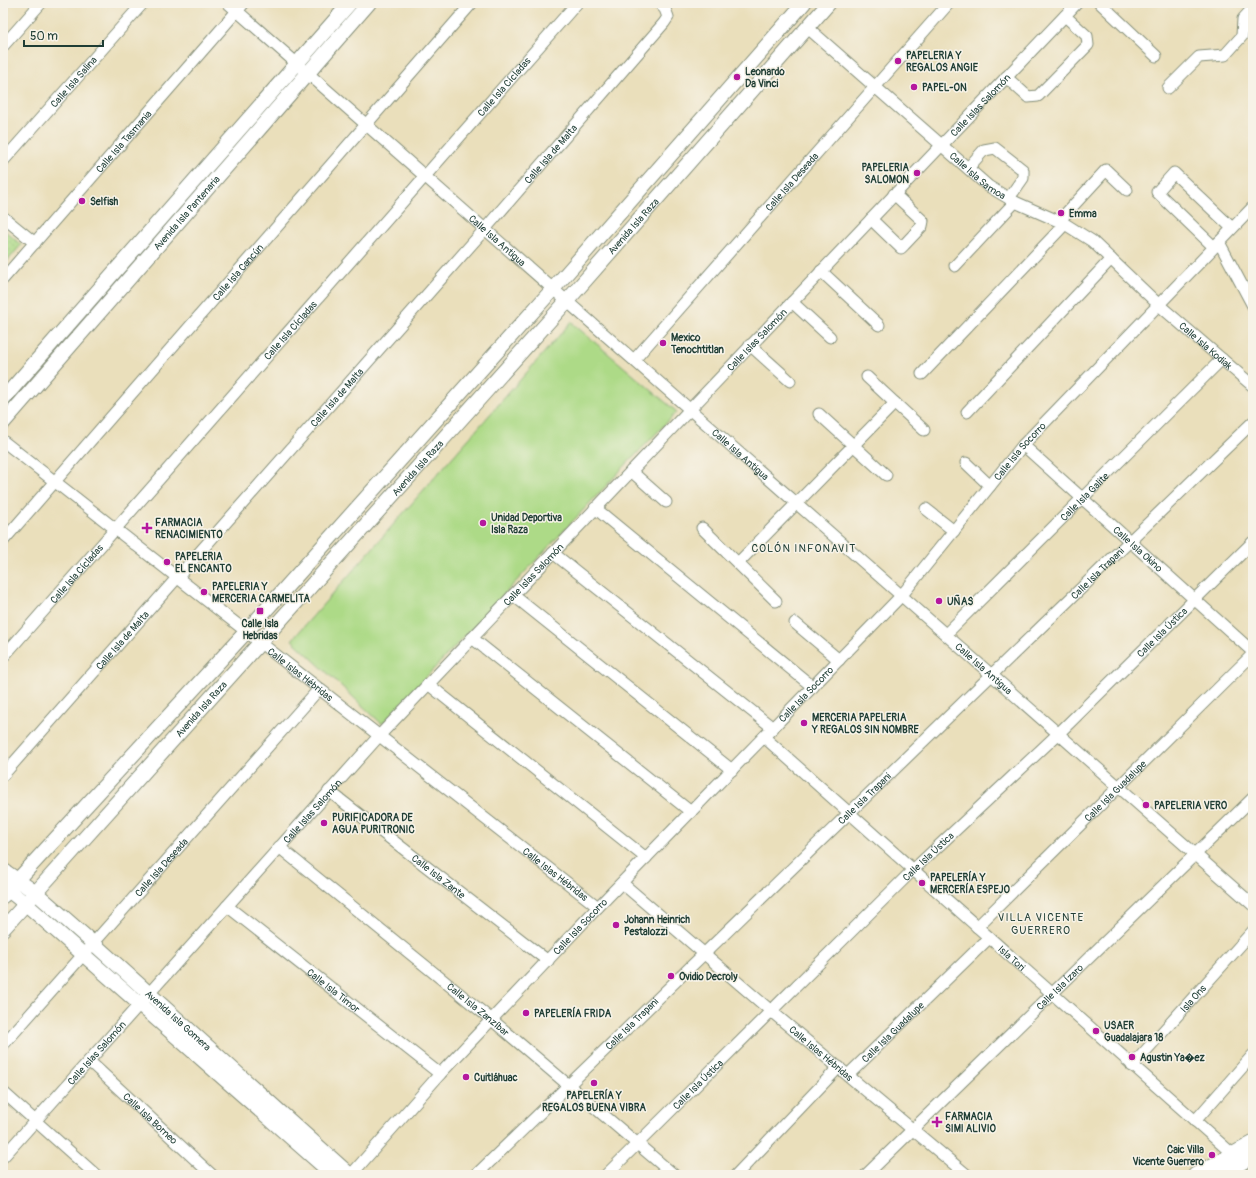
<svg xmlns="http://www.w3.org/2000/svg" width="1256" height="1178" font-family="Pangolin,sans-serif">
<defs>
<pattern id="park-dots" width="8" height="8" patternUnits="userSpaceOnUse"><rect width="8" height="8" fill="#adda87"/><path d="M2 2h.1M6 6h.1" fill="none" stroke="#94bc75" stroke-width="1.8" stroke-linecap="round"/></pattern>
</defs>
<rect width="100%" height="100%" fill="#f7f3e8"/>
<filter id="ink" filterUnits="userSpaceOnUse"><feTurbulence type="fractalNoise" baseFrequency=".025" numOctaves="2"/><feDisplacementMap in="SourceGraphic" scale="8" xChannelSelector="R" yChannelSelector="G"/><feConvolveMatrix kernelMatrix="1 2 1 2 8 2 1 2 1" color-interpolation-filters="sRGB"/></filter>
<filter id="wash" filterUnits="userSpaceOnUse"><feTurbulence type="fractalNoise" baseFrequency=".012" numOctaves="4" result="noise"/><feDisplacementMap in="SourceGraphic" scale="16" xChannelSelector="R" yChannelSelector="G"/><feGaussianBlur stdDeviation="0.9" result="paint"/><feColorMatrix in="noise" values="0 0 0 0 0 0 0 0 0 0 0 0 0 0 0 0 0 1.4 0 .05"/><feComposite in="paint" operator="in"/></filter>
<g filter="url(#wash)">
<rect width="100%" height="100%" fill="#eadfbb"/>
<!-- park -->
<path fill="url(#park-dots)" stroke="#668c5e" d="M3,229l18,16 -18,21z"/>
<!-- garden -->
<path fill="#adda87" stroke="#668c5e" d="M571,322l106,90 -57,59 -238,253 -90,-84z"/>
</g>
<g filter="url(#ink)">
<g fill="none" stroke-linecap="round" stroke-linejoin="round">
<defs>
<g id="minor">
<path id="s1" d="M228,3l1025,902"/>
<path d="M1100,3l56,53"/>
<path id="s2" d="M808,28l180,158 27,16 50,22 27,17 67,64 94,81"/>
<path d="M3,46l38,-43"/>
<path d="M1006,77l22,20 10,-1 50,-51 -1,-9 -22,-20"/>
<path d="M1168,88l31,-31 26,-2 17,-19 1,-17 10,-11"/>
<path id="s3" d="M3,161l140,-158"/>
<path d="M968,168l16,-18 11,-2 28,22v8l-14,20"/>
<path d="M3,217l32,26"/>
<path d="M871,219l30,29 3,-3 18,-19 1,-5 -29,-27"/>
<path d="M1059,221l47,-51 21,20"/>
<path d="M1219,242l34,64"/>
<path d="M1214,247l-57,-55 17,-19 58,55"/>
<path d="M955,266l60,-64"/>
<path d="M821,271l58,54"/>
<path id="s4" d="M3,279l241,-276"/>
<path d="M792,302l38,35"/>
<path d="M750,345l40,36"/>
<path id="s5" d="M634,360l315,-357"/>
<path d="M922,374l143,-150"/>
<path d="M867,377l57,53"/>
<path d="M967,412l144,-153"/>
<path d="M819,414l67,61"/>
<path id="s6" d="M3,441l595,466"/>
<path id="s7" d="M1023,445l230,207"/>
<path d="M966,463l24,23"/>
<path d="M631,471l35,31"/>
<path d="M595,508l218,179"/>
<path d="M926,509l28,22"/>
<path d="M702,528l74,73"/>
<path id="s8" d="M3,541l469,-538"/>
<path d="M553,553l220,175"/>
<path d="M738,563l157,-160"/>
<path d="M513,595l219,175"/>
<path d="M795,623l44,37"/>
<path id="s9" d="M946,634l276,-275"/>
<path d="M472,638l219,174"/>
<path id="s10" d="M3,657l574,-654"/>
<path d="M428,684l218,174"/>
<path id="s11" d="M764,737l473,421"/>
<path id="s12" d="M3,775l482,-546 179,-206 4,-6 -3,-8 -6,-6"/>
<path id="s13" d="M329,791l219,170"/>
<path id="s14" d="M279,847l213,173 182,155"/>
<path id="s15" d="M622,883l149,128 196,164"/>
<path id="s16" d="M227,906l213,168"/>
<path id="s17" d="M977,927l276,-273"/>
<path id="s18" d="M3,1045l316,-356"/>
<path id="s19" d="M89,1061l123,114"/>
<path id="s20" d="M1132,1066l121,-135"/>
<path id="s21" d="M848,1075l141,-137"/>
<path d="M3,1092l93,83"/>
<path d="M1195,1121l58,-66"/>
<path id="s22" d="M3,1157l376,-421 698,-733"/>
<path id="s23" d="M351,1175l89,-101 158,-167 304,-312 121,-150 230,-238"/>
<path id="s24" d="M476,1175c258,-252 518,-502 777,-753"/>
<path id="s25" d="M606,1175l308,-306 145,-136 194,-191"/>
<path d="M736,1175l103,-108"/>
<path id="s26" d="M866,1175l387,-377"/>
</g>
<g id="tertiary">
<path d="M3,399l347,-396"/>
<path id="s27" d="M3,423l366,-420"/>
<path id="s28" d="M3,870l33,23 57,50 257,232"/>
<path d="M3,886l23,18 296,261 7,5 17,5"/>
<path d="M3,896l243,-264 307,-343 251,-286"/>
<path id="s29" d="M3,929l564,-628 262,-298"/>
<path d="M1195,1175l58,-32"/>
<path d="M1221,1175l32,-19"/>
</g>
</defs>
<!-- minor casing -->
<use href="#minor" stroke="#848e78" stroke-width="13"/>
<!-- tertiary casing -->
<use href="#tertiary" stroke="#848e78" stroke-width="16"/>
<!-- minor -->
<use href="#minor" stroke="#fff" stroke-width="11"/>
<!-- tertiary -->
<use href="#tertiary" stroke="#fff" stroke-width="14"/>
</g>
</g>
<!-- markers -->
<g fill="#b5179e" stroke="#f7f3e8" stroke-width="1.5">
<circle cx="898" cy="61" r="4"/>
<circle cx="737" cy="77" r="4"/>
<circle cx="914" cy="87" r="4"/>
<circle cx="917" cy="173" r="4"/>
<circle cx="82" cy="201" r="4"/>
<circle cx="1061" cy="213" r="4"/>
<circle cx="663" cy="343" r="4"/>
<circle cx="483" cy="523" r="4"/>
<path d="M145 522h4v4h4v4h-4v4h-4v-4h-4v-4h4z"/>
<circle cx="167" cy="562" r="4"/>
<circle cx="204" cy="592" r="4"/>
<circle cx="939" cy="601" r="4"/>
<rect x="256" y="607" width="8" height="8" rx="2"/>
<circle cx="804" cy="723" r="4"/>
<circle cx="1146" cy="805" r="4"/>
<circle cx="324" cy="823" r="4"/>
<circle cx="922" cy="883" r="4"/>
<circle cx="616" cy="925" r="4"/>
<circle cx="671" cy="976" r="4"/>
<circle cx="526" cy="1013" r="4"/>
<circle cx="1096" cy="1031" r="4"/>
<circle cx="1132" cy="1057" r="4"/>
<circle cx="466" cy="1077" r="4"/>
<circle cx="594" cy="1083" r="4"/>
<path d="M935 1116h4v4h4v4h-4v4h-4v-4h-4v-4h4z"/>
<circle cx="1212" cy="1155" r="4"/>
</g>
<g text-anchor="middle" stroke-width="3" stroke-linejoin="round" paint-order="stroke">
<!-- poi labels -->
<g font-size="10" font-weight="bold" fill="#1f3d34" stroke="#f7f3e8" text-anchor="start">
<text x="906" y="59">PAPELERIA Y<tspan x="906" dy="12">REGALOS ANGIE</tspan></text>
<text x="745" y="75">Leonardo<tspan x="745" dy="12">Da Vinci</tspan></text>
<text x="922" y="91">PAPEL-ON</text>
<text x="909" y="171" text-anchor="end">PAPELERIA<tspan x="909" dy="12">SALOMON</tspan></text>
<text x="90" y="205">Selfish</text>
<text x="1069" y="217">Emma</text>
<text x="671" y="341">Mexico<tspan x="671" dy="12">Tenochtitlan</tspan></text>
<text x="491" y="521">Unidad Deportiva<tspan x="491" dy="12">Isla Raza</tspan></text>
<text x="155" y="526">FARMACIA<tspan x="155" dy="12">RENACIMIENTO</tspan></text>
<text x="175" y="560">PAPELERIA<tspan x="175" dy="12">EL ENCANTO</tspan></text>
<text x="212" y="590">PAPELERIA Y<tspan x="212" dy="12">MERCERIA CARMELITA</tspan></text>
<text x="947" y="605">UÑAS</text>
<text x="260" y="627" text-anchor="middle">Calle Isla<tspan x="260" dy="12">Hebridas</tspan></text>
<text x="812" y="721">MERCERIA PAPELERIA<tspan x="812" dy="12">Y REGALOS SIN NOMBRE</tspan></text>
<text x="1154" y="809">PAPELERIA VERO</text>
<text x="332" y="821">PURIFICADORA DE<tspan x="332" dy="12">AGUA PURITRONIC</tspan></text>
<text x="930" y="881">PAPELERÍA Y<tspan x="930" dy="12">MERCERÍA ESPEJO</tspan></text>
<text x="624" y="923">Johann Heinrich<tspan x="624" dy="12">Pestalozzi</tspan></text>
<text x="679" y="980">Ovidio Decroly</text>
<text x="534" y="1017">PAPELERÍA FRIDA</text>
<text x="1104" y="1029">USAER<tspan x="1104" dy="12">Guadalajara 18</tspan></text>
<text x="1140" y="1061">Agustin Ya�ez</text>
<text x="474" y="1081">Cuitláhuac</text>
<text x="594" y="1099" text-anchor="middle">PAPELERÍA Y<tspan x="594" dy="12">REGALOS BUENA VIBRA</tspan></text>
<text x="945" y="1120">FARMACIA<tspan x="945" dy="12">SIMI ALIVIO</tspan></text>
<text x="1204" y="1153" text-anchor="end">Caic Villa<tspan x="1204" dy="12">Vicente Guerrero</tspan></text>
</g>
<!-- street labels -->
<g font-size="10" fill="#1f3d34" stroke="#f7f3e8">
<text dy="4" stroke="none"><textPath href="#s3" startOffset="106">Calle Isla Salina</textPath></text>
<text dy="4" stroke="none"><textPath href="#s10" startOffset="759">Calle Isla Cícladas</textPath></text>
<text dy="4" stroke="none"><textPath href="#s22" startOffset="1436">Calle Islas Salomón</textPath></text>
<text dy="4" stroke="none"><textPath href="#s4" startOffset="183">Calle Isla Tasmania</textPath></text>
<text dy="4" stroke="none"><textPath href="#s12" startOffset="828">Calle Isla de Malta</textPath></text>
<text dy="4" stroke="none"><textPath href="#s2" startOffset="225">Calle Isla Samoa</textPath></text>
<text dy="4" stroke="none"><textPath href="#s5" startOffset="238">Calle Isla Deseada</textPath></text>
<text dy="4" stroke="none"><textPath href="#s27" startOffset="279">Avenida Isla Pantenaria</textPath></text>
<text dy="4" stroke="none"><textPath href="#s29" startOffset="944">Avenida Isla Raza</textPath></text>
<text dy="4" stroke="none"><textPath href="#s1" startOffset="359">Calle Isla Antigua</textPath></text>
<text dy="4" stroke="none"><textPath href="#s8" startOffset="357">Calle Isla Cancún</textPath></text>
<text dy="4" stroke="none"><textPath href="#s10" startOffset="435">Calle Isla Cícladas</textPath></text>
<text dy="4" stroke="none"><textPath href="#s22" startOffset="1112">Calle Islas Salomón</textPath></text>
<text dy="4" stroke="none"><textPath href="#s2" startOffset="512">Calle Isla Kodiak</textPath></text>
<text dy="4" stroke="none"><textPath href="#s12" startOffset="504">Calle Isla de Malta</textPath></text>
<text dy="4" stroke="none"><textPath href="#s23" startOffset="986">Calle Isla Socorro</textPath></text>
<text dy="4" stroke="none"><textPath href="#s1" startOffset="683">Calle Isla Antigua</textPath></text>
<text dy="4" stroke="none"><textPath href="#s29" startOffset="620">Avenida Isla Raza</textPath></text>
<text dy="4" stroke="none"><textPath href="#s9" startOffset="195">Calle Isla Galite</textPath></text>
<text dy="4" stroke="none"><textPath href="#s7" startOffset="155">Calle Isla Okino</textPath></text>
<text dy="4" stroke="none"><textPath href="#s24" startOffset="865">Calle Isla Trapani</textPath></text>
<text dy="4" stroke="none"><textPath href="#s10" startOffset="111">Calle Isla Cícladas</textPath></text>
<text dy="4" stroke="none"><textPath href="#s22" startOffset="788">Calle Islas Salomón</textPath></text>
<text dy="4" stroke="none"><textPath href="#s25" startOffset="777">Calle Isla Ústica</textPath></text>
<text dy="4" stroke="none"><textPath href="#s12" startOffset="180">Calle Isla de Malta</textPath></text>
<text dy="4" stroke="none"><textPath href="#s1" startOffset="1007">Calle Isla Antigua</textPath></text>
<text dy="4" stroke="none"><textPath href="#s6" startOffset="378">Calle Islas Hébridas</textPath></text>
<text dy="4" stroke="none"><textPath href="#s23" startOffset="662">Calle Isla Socorro</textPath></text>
<text dy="4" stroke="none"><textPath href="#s29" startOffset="296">Avenida Isla Raza</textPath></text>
<text dy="4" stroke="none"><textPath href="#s17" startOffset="194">Calle Isla Guadalupe</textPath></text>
<text dy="4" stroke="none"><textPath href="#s24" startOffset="541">Calle Isla Trapani</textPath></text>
<text dy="4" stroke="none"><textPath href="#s22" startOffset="464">Calle Islas Salomón</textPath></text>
<text dy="4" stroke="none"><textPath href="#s25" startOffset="453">Calle Isla Ústica</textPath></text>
<text dy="4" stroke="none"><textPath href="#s18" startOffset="238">Calle Isla Deseada</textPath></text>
<text dy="4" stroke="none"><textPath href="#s6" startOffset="702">Calle Islas Hébridas</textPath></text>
<text dy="4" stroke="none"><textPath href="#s13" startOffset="139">Calle Isla Zante</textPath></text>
<text dy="4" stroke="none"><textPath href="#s23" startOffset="338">Calle Isla Socorro</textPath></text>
<text dy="4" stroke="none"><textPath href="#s11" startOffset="332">Isla Tori</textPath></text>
<text dy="4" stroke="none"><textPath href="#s26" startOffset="270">Calle Isla Ízaro</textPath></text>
<text dy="4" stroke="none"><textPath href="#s16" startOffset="136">Calle Isla Timor</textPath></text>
<text dy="4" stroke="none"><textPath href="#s20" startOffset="91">Isla Ons</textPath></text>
<text dy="4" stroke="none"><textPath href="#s14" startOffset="257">Calle Isla Zanzíbar</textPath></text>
<text dy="4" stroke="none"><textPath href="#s28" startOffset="231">Avenida Isla Gomera</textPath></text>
<text dy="4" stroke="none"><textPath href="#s24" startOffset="217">Calle Isla Trapani</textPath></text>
<text dy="4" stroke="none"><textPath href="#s21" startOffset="62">Calle Isla Guadalupe</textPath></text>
<text dy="4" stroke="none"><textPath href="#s22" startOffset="140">Calle Islas Salomón</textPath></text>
<text dy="4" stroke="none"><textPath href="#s15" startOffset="262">Calle Islas Hébridas</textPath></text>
<text dy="4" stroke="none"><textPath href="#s25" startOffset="129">Calle Isla Ústica</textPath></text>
<text dy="4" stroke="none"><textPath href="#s19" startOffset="84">Calle Isla Borneo</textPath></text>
</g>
<!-- neighbourhood labels -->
<g font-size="11" letter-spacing="1" fill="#1f3d34" stroke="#f7f3e8">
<text x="804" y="552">COLÓN INFONAVIT</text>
<text x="1041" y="921">VILLA VICENTE<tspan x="1041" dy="13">GUERRERO</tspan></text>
</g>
</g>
<!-- margin -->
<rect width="1256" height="1178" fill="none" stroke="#f7f3e8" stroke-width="16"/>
<!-- scale -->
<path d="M24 40v6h79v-6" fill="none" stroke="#1f3d34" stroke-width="2"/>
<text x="30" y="40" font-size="12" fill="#1f3d34" stroke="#f7f3e8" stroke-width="3" paint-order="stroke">50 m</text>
</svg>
